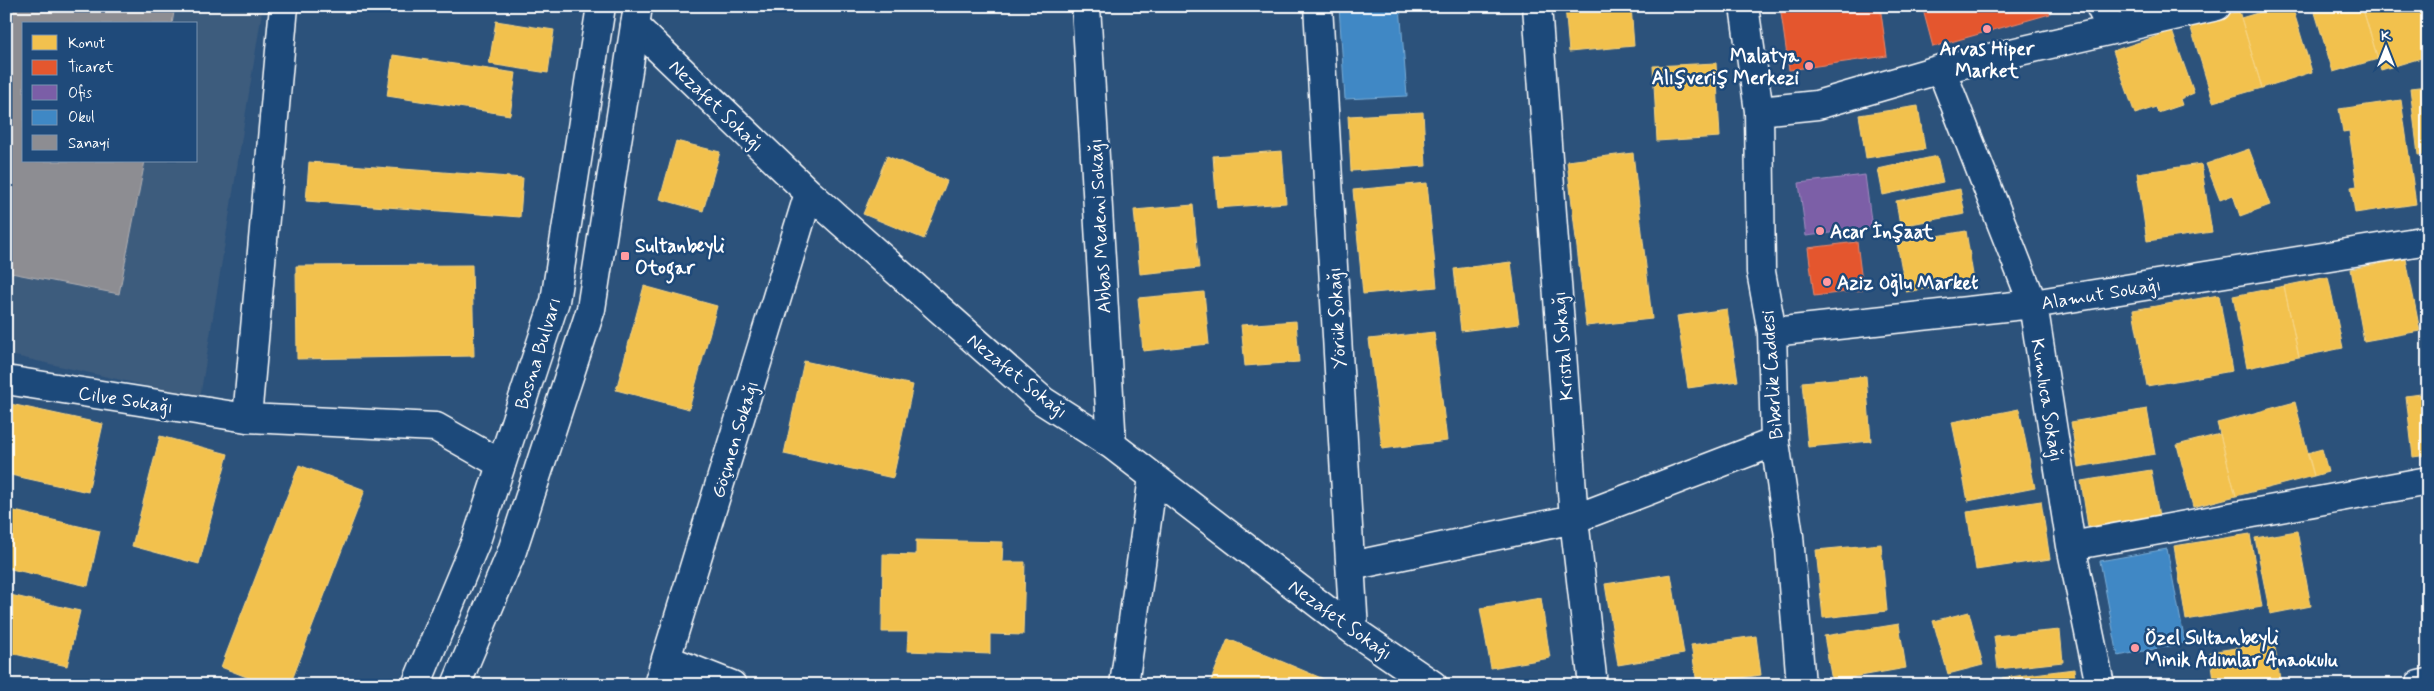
<svg xmlns="http://www.w3.org/2000/svg" width="2434" height="691" font-family="Mynerve,sans-serif">
<rect width="100%" height="100%" fill="#2c527b"/>
<filter id="ink" filterUnits="userSpaceOnUse"><feTurbulence type="fractalNoise" baseFrequency=".02" numOctaves="2"/><feDisplacementMap in="SourceGraphic" scale="10" xChannelSelector="R" yChannelSelector="G"/><feConvolveMatrix kernelMatrix="1 2 1 2 8 2 1 2 1" color-interpolation-filters="sRGB"/></filter>
<g filter="url(#ink)">
<!-- built -->
<path fill="#3c5b7d" fill-rule="evenodd" d="M6,6h257l-63,392 -194,-44zM24,24h172v137h-172z"/>
<!-- homes -->
<path fill="#f2c14e" stroke="#f6d483" d="M1565,6h66l3,40 -65,6z
M2280,6h12l20,66 -50,16 -21,-70z
M2313,6h49l16,53 -45,13z
M2362,6h56l10,32v18l-47,14z
M2239,11l23,77 -49,14 -23,-77z
M496,21l58,9 -6,43 -59,-9z
M2172,31l22,62 -14,6 2,6 -24,8 -2,-6 -21,7 -22,-63z
M393,55l123,18 -6,42 -123,-19z
M1716,63l4,74 -63,4 -4,-75z
M2428,86v68l-10,1 -8,-67z
M2401,100l15,104 -61,9 -4,-26 6,-1 -8,-55 -6,1 -4,-23z
M1918,106l7,43 -59,9 -7,-43z
M1423,112l3,54 -75,5 -3,-55z
M676,141l44,11 -17,59 -43,-12z
M2249,149l21,56 -30,11 -7,-21 -13,5 -14,-36z
M1282,151l4,52 -69,5 -4,-52z
M1633,153l19,166 -66,7 -19,-165z
M887,156l60,25 -23,58 -61,-25z
M1937,156l6,26 -60,13 -5,-26z
M309,162l214,16 -3,39 -214,-16z
M2201,164l11,68 -65,9 -10,-68z
M1427,183l10,104 -74,7 -10,-104z
M1960,189l5,25 -65,12 -4,-25z
M1193,205l6,63 -59,6 -6,-64z
M1966,231l8,50 -68,11 -9,-49z
M2406,259l14,72 -56,10 -13,-72z
M1511,262l8,62 -58,7 -7,-62z
M472,265l2,91 -177,3 -1,-93z
M2328,277l15,71 -44,9 -15,-71z
M644,286l73,20 -28,103 -73,-19z
M2284,286l15,71 -52,11 -14,-72z
M1204,292l5,52 -66,7 -5,-53z
M2219,295l13,76 -85,15 -14,-76z
M1727,309l11,72 -50,7 -11,-72z
M1296,321l3,41 -54,4 -4,-41z
M1434,332l13,109 -65,8 -13,-110z
M804,361l109,24 -20,93 -109,-24z
M1866,376l5,65 -63,6 -6,-65z
M2428,393v62l-15,2 -7,-61z
M2295,402l19,74 -78,20 -19,-73z
M6,403l97,21 -15,68 -82,-18z
M2019,409l16,79 -67,13 -16,-79z
M2147,409l8,45 -77,13 -7,-45z
M2220,434l16,62 -43,11 -16,-62z
M160,436l68,18 -29,110 -67,-18z
M2322,449l6,23 -14,4 -7,-23z
M299,465l66,25 -75,195h-23l-46,-18z
M2151,470l8,46 -71,11 -7,-46z
M2041,501l9,58 -74,11 -9,-58z
M6,509l94,22 -12,55 -82,-18z
M2297,531l14,75 -41,8 -15,-76z
M2250,534l12,73 -76,13 -12,-74z
M916,540l87,2 -1,20h23l-2,73 -33,-1v20l-83,-3 1,-19h-26l1,-78 33,1z
M1881,544l6,67 -64,7 -7,-68z
M1671,574l13,80 -66,11 -13,-81z
M6,594l74,17 -13,55 -61,-14z
M1541,598l9,60 -59,10 -11,-60z
M1969,612l14,53 -35,9 -15,-53z
M1899,624l7,44 -74,13 -8,-45z
M2060,630l3,32 -65,7 -4,-33z
M1756,636l5,39 -64,9 -6,-39z
M1228,639l110,46h-129z
M2274,642l7,43h-66l-5,-33z
M2074,669l2,16h-74v-7z"/>
<!-- shops -->
<path fill="#e4572e" stroke="#ec896d" d="M1780,6h100l7,50 -98,14z
M1922,6h126l2,8 -117,33z
M1857,242l6,48 -49,6 -6,-48z"/>
<!-- offices -->
<path fill="#7b5ea7" stroke="#a38ec1" d="M1865,175l7,53 -66,8 -7,-53z"/>
<!-- schools -->
<path fill="#3f88c5" stroke="#79acd6" d="M1339,6h61l7,90 -62,3z
M2167,549l18,94 -67,13 -18,-95z"/>
<!-- industry -->
<path fill="#8d8d92" stroke="#afafb3" d="M6,6h169l-3,18h-148v137h121l-26,133 -113,-22z"/>
<g fill="none" stroke-linecap="round" stroke-linejoin="round">
<defs>
<path id="street" d="M284,6l-37,412 189,9 65,37
M1086,6l26,439
M1318,6l36,625
M1537,6l37,513 19,166
M1744,6l15,105 2,161 11,60 3,110 14,94 12,149
M2100,6l12,24
M635,26l174,167 234,208 69,44 242,186 79,54
M1941,69l92,235 38,242 29,139
M1759,111l58,-6 124,-36 276,-63
M1772,332l261,-28 395,-64
M6,380l241,38
M2071,546l357,-65
M1351,566l223,-47 201,-77
M666,659l66,26
M658,685l151,-492
M1124,685l29,-208
M2419,685l9,-2"/>
<path id="secondary" d="M416,685l60,-144 79,-240 46,-295
M456,685l55,-131 80,-245 47,-303"/>
</defs>
<!-- street casing -->
<use href="#street" stroke="#fff" stroke-width="31"/>
<!-- secondary casing -->
<use href="#secondary" stroke="#fff" stroke-width="31"/>
<!-- street -->
<use href="#street" stroke="#1f4a7a" stroke-width="28"/>
<!-- secondary -->
<use href="#secondary" stroke="#1f4a7a" stroke-width="28"/>
</g>
</g>
<!-- markers -->
<g fill="#ff9aa2" stroke="#1f4a7a" stroke-width="2">
<circle cx="1987" cy="29" r="5"/>
<circle cx="1809" cy="66" r="5"/>
<circle cx="1820" cy="231" r="5"/>
<rect x="620" y="251" width="10" height="10" rx="2.5"/>
<circle cx="1827" cy="282" r="5"/>
<circle cx="2135" cy="648" r="5"/>
</g>
<g text-anchor="middle" stroke-width="5" stroke-linejoin="round" paint-order="stroke">
<!-- poi labels -->
<g font-size="19" font-weight="bold" fill="#fff" stroke="#1f4a7a" text-anchor="start">
<text x="1987" y="55" text-anchor="middle">Arvas Hiper<tspan x="1987" dy="22">Market</tspan></text>
<text x="1799" y="62" text-anchor="end">Malatya<tspan x="1799" dy="22">Alışveriş Merkezi</tspan></text>
<text x="1830" y="238">Acar İnşaat</text>
<text x="635" y="252">Sultanbeyli<tspan x="635" dy="22">Otogar</tspan></text>
<text x="1837" y="289">Aziz Oğlu Market</text>
<text x="2145" y="644">Özel Sultanbeyli<tspan x="2145" dy="22">Minik Adımlar Anaokulu</tspan></text>
</g>
<!-- street labels -->
<g font-size="19" fill="#fff" stroke="#1f4a7a">
<text transform="translate(717 105) rotate(44)" y="7">Nezafet Sokağı</text>
<text transform="translate(1099 226) rotate(-93)" y="7">Abbas Medeni Sokağı</text>
<text transform="translate(2101 293) rotate(-9)" y="7">Alamut Sokağı</text>
<text transform="translate(1336 318) rotate(-93)" y="7">Yörük Sokağı</text>
<text transform="translate(1562 346) rotate(-94)" y="7">Kristal Sokağı</text>
<text transform="translate(537 353) rotate(-73)" y="7">Bosna Bulvarı</text>
<text transform="translate(1018 375) rotate(39)" y="7">Nezafet Sokağı</text>
<text transform="translate(1771 375) rotate(-94)" y="7">Biberlik Caddesi</text>
<text transform="translate(126 399) rotate(9)" y="7">Cilve Sokağı</text>
<text transform="translate(2048 400) rotate(81)" y="7">Kumluca Sokağı</text>
<text transform="translate(734 439) rotate(-73)" y="7">Göçmen Sokağı</text>
<text transform="translate(1341 619) rotate(36)" y="7">Nezafet Sokağı</text>
</g>
</g>
<!-- margin -->
<rect width="2434" height="691" fill="none" stroke="#1f4a7a" stroke-width="25"/>
<rect x="12" y="12" width="2409" height="666" fill="none" stroke="#fff" stroke-width="2" filter="url(#ink)"/>
<!-- legend -->
<rect x="22" y="22" width="175" height="140" fill="#1f4a7a" stroke="#7992af"/>
<rect x="32" y="35" width="25" height="15" fill="#f2c14e" stroke="#7992af"/>
<text x="68" y="48" font-size="15" fill="#ffffff">Konut</text>
<rect x="32" y="60" width="25" height="15" fill="#e4572e" stroke="#7992af"/>
<text x="68" y="72" font-size="15" fill="#ffffff">Ticaret</text>
<rect x="32" y="85" width="25" height="15" fill="#7b5ea7" stroke="#7992af"/>
<text x="68" y="98" font-size="15" fill="#ffffff">Ofis</text>
<rect x="32" y="110" width="25" height="15" fill="#3f88c5" stroke="#7992af"/>
<text x="68" y="122" font-size="15" fill="#ffffff">Okul</text>
<rect x="32" y="135" width="25" height="15" fill="#8d8d92" stroke="#7992af"/>
<text x="68" y="148" font-size="15" fill="#ffffff">Sanayi</text>
<!-- north arrow -->
<g transform="translate(2386 48)" stroke="#1f4a7a" stroke-width="4" paint-order="stroke">
<path d="M0-4L9 19L0 12L-9 19Z" fill="#ffffff"/>
<text y="-8" font-size="14" font-weight="bold" text-anchor="middle" fill="#ffffff">K</text>
</g>
</svg>
